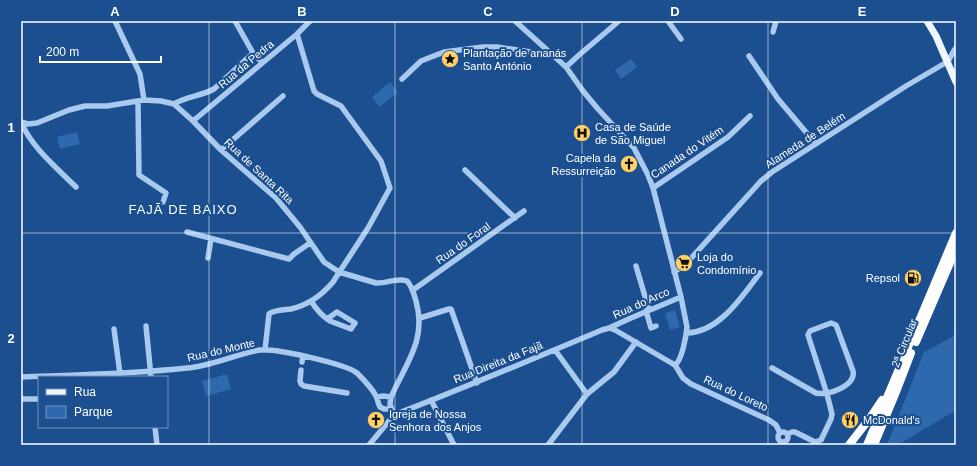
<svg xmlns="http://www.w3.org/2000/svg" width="977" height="466" font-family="Helvetica,sans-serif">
<rect width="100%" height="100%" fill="#1b4f8f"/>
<!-- green -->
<path fill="#2e69ad" d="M631,59l6,8 -16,12 -6,-9z
M390,82l8,10 -18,15 -8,-10z
M77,132l3,12 -20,5 -3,-12z
M675,310l5,17 -10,3 -5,-17z
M956,335v75l-58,35h-11l37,-93z
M227,374l4,15 -25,7 -4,-15z"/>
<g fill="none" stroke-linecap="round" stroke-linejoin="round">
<!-- minor -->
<path stroke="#a9c9ee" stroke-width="5.5" d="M115,21l25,53 4,26
M235,21l18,32 9,9
M515,21l51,46 17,24 15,18 36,39 14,27 5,13 28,109 6,30c-1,10 -5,33 -12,38
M668,21l13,18
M773,32l3,-11
M749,56l29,43 38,45
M566,67l13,-12 40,-34
M402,79l19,-18 23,-9 39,-5h14l47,7 6,-1
M138,101l1,74 27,18 -3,9
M174,104c12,-8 28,-8 40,-15l39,-36
M193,121l104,-87 13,-13
M21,122l7,2 9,-1 32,-13 16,-4h22l37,-6 17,1 13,3 19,17 28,29 55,48 24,29 24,35 15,10 37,11c10,1 21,-6 31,-2 5,5 7,13 9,20 11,39 -10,62 -25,96l-1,7 4,11
M21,122c11,26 36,46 55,65
M221,150l62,-54
M465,170l50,48
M653,188l75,-51 22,-21
M187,232l102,27 5,-5 16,-11
M208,258l3,-19
M636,266l13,44
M674,272l11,-7 76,-84 11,-9 134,-86 41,-24c4,-4 5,-10 9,-14
M413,290l111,-79
M311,301c5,8 11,15 19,20l21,8 4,-6 -18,-11 -10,7
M646,311l5,17 5,-2
M420,318l29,-9h2l26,74
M146,326l5,51
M609,328l22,-10 50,-21
M114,329l6,45
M687,333c33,-1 55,-37 73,-60
M265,350l4,-36c5,-4 15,-4 22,-5 17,-4 31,-14 42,-27l35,-54 22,-40 -9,-27 -40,-55 -24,-12 -3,-3 -17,-57
M302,362l1,-6
M772,368l44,25c12,3 40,-7 37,-22l-17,-46 -5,-2 -21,8 -2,4 19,59 5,20 -1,5 -10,21 -6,2 -20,-10h-3l-5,2
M301,370l-1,11 1,3 3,2 43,7
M21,377c55,-2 111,-3 166,-9 25,-2 49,-14 73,-18 15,-2 86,14 97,23 6,6 15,15 19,23 2,4 2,8 4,11l4,2h7
M587,394l27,-22 22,-30
M377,397l6,-1 8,1
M21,399h18
M431,400l23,45
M394,415c70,-27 139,-56 208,-85l7,-2 6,2 53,31 7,4 8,13 8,6 78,36 7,5 4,8
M155,427l2,18
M778 437a5 5 0 1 1 10 0a5 5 0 1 1-10 0Z
M369,445l25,-30
M548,445l39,-51 -32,-44"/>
<!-- major -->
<path stroke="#f0f6ff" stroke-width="7" d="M927,21l9,15 20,46"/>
<!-- highway -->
<path stroke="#fff" stroke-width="8" d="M916,342l40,-93
M849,445l21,-27 12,-18
M867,445l89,-212
M874,445l22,-53 15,-39"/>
</g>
<!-- grid -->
<path fill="none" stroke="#fff" stroke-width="1" stroke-opacity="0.55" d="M209,21v424M395,21v424M582,21v424M768,21v424M21,233h935"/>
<!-- icons -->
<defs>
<symbol id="sight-disc" viewBox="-11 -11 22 22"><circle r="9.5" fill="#ffd166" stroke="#1b4f8f"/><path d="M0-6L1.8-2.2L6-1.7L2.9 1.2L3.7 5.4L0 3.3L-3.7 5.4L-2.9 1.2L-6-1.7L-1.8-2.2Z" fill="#111"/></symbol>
<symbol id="hospital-disc" viewBox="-11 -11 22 22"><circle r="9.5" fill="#ffd166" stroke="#1b4f8f"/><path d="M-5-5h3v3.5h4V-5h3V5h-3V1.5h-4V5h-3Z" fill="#111"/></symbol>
<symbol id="church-disc" viewBox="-11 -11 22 22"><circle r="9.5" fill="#ffd166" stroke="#1b4f8f"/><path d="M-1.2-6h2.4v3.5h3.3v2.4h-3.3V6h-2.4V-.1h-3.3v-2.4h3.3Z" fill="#111"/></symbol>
<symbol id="supermarket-disc" viewBox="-11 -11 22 22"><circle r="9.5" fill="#ffd166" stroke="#1b4f8f"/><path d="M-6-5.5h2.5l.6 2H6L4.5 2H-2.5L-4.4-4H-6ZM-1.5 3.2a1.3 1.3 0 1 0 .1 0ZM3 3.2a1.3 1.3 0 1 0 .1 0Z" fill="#111"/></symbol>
<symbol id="fuel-disc" viewBox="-11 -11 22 22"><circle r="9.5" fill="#ffd166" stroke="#1b4f8f"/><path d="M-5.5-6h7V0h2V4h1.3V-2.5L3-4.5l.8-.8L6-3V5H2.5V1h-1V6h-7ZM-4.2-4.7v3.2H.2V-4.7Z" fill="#111"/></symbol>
<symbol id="restaurant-disc" viewBox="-11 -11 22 22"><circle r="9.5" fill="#ffd166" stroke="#1b4f8f"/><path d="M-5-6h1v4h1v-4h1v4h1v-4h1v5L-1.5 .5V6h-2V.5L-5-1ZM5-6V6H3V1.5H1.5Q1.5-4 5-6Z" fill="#111"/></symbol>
</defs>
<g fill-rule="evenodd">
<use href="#sight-disc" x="440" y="49" width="20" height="20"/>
<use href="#hospital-disc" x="572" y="123" width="20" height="20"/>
<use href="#church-disc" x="619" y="154" width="20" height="20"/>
<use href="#supermarket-disc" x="674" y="253" width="20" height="20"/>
<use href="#fuel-disc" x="903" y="268" width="20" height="20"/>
<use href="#church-disc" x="366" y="410" width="20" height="20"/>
<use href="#restaurant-disc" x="840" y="410" width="20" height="20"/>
</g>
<g text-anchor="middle" stroke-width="4" stroke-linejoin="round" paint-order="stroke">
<!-- poi labels -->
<g font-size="11" fill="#fff" stroke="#1b4f8f" text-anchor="start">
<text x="463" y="57">Plantação de ananás<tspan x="463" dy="13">Santo António</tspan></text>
<text x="595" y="131">Casa de Saúde<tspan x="595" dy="13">de São Miguel</tspan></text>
<text x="616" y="162" text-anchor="end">Capela da<tspan x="616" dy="13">Ressurreição</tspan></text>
<text x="697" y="261">Loja do<tspan x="697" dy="13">Condomínio</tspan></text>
<text x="900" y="282" text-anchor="end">Repsol</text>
<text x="389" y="418">Igreja de Nossa<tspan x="389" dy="13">Senhora dos Anjos</tspan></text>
<text x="863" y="424">McDonald's</text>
</g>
<!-- street labels -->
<g font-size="11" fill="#fff" stroke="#1b4f8f">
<text transform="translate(246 64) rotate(-40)" y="4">Rua da Pedra</text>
<text transform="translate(805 140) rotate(-33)" y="4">Alameda de Belém</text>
<text transform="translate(687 152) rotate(-34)" y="4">Canada do Vitém</text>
<text transform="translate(259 171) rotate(43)" y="4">Rua de Santa Rita</text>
<text transform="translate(463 243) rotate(-35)" y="4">Rua do Foral</text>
<text transform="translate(641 303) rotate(-24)" y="4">Rua do Arco</text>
<text transform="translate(904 343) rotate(-68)" y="4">2ª Circular</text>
<text transform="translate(221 350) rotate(-13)" y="4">Rua do Monte</text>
<text transform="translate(498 362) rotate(-22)" y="4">Rua Direita da Fajã</text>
<text transform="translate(736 393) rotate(25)" y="4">Rua do Loreto</text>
</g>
<!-- quarter labels -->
<g font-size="13" letter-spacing="1" fill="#fff" stroke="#1b4f8f">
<text x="183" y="214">FAJÃ DE BAIXO</text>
</g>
</g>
<!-- border -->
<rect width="977" height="466" fill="none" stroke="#1b4f8f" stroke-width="44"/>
<!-- legend -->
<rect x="38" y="376" width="130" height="52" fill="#1b4f8f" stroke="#7695bc"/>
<rect x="46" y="389" width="20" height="6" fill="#f0f6ff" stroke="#7695bc"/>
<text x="74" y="396" font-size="12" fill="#ffffff">Rua</text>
<rect x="46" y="406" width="20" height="12" fill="#2e69ad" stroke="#7695bc"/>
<text x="74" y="416" font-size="12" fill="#ffffff">Parque</text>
<!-- scale -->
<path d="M40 56v6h121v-6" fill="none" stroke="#ffffff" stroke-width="2"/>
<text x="46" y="56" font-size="12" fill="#ffffff" stroke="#1b4f8f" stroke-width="3" paint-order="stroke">200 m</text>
<rect x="22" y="22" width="933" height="422" fill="none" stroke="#fff" stroke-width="1.5"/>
<g font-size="13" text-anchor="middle" font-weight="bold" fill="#fff">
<text x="115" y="16">A</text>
<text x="302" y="16">B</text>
<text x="488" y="16">C</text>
<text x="675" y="16">D</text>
<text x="862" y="16">E</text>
<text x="11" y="132">1</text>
<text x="11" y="343">2</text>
</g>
</svg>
